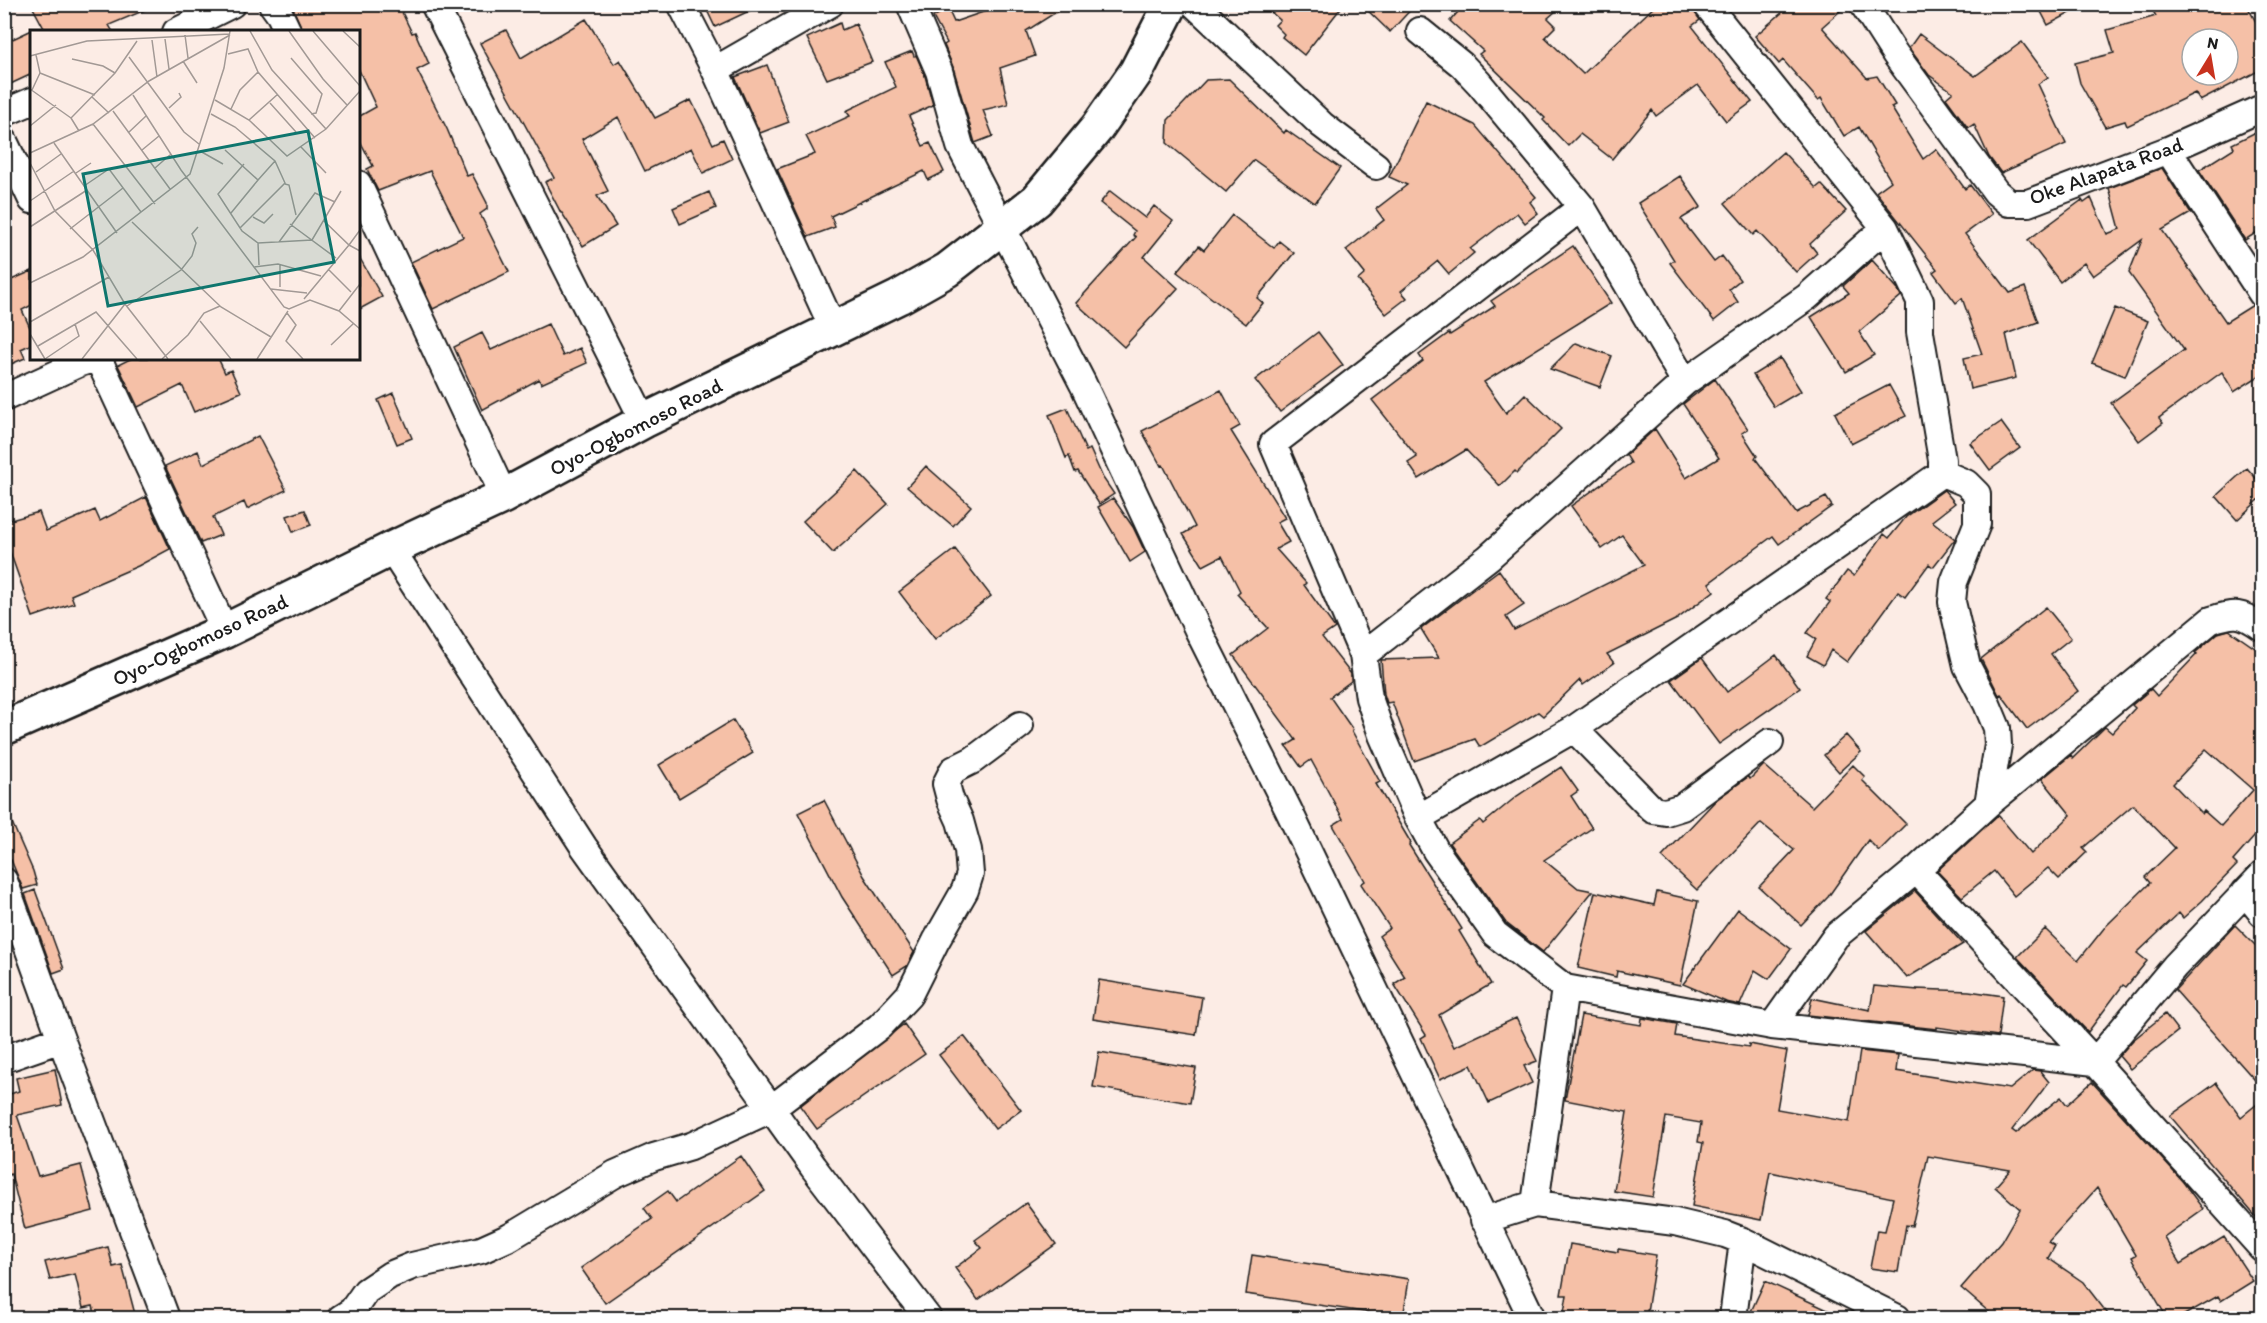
<svg xmlns="http://www.w3.org/2000/svg" width="2267" height="1323" font-family="Itim,sans-serif">
<rect width="100%" height="100%" fill="#fcece5"/>
<filter id="ink" filterUnits="userSpaceOnUse"><feTurbulence type="fractalNoise" baseFrequency=".0167" numOctaves="2"/><feDisplacementMap in="SourceGraphic" scale="12" xChannelSelector="R" yChannelSelector="G"/><feConvolveMatrix kernelMatrix="1 2 1 2 8 2 1 2 1" color-interpolation-filters="sRGB"/></filter>
<g filter="url(#ink)">
<!-- building -->
<path fill="#f5c0a7" stroke="#1c1c1c" stroke-width="1.5" fill-rule="evenodd" d="M31,4h126v1l-48,20 4,7h-67z
M291,4h107l14,29 3,-1 14,32 -12,6 30,59 20,47 5,-2 15,29v6l-7,5 29,58 -76,37 -22,-47 52,-25 -33,-66 -52,20 -11,-22 6,-3 -15,-29v-20l18,-10 -18,-39v-36h-55z
M704,4h60l-49,23z
M986,4h83l-43,27 9,25 -35,12 8,36 -25,6 10,26 -18,7 -22,-76 -9,-22 3,-2 -14,-26 15,-8 6,13 35,-12z
M1262,4h82l-40,51 -22,-18 2,-3 -9,-9 5,-5z
M1361,4h55l-26,28z
M1465,4h99l-16,14 8,8 -11,11 38,37 74,-70h32l11,16 -8,6 60,76 -26,19 -28,-36 -42,31 -4,-6 -40,49 -32,-25 -12,12 -25,-26 2,-2 -66,-64 4,-3 -33,-30z
M1792,4h56l-26,23 45,51 10,-2 18,29 -4,2 32,52 13,-10 29,40 5,-4 22,29 -27,20 45,59 15,-6 13,35 -32,12 10,44 -46,11 -6,-31 18,-4 -20,-56 -6,5 -23,-31 4,-3 -61,-77 15,-11 -32,-54 -15,9 -23,-38 -3,2 -35,-40 -4,4 -24,-28z
M2037,4h50l-39,21z
M2166,4h80l16,29v36l-62,32 -5,-8 -68,33 -2,-5 -20,6 -25,-44 -5,-20 39,-10 -7,-23 49,-14 -3,-5zM2192,39h36v36h-36z
M586,19l28,45 6,-4 35,58 36,-18 22,44 10,-5 9,20 -29,14 -12,-25 -46,23 -27,-54 -36,22 26,52 -11,5 19,30 -33,20 -21,-33h-1l-16,-31 9,-4 -74,-135 26,-13 15,28z
M840,23l2,7 14,-6 16,38 -45,17 -20,-41z
M32,30v44l-28,13v-44z
M1919,34l56,42 47,-34 26,35 -10,7 28,60 -65,29 -12,-16 -15,-33 -6,4 -22,-30 7,-6 -24,-17 -20,-27z
M912,51l2,5 2,-1 9,21 8,29 -24,11 14,30 7,-3 14,29 -16,8 -4,-9 -93,45 4,11 -27,10 -31,-68 38,-15 -9,-18 44,-20 -4,-5 50,-24 -11,-25z
M767,65l22,57 -29,11 -25,-56z
M1229,79l55,54 2,-3 54,38 -25,35 -61,-43 -28,32 -59,-49 1,-23 38,-40z
M1426,101l49,24 61,72 -6,5 8,11 -13,10 -8,-10 -47,36 4,4 -25,21 -11,-13 -37,30 6,7 -21,16 -28,-34 7,-6 -19,-24 38,-30 -8,-11 31,-24 -18,-8z
M2262,129v100l-17,11 -46,-70 35,-22 -2,-4z
M1783,152l33,36 5,-4 25,27 -36,33 7,9 -21,19 -39,-41 -4,4 -28,-32z
M2162,168l29,45 -29,17 64,92 27,-17 4,3 5,9v57l-28,18 -12,-20 -63,46 4,5 -24,18 -28,-38 73,-53 -55,-77 13,-33 -49,36 -9,-13 -24,19 -32,-42 54,-40 2,3 7,-5 16,36 13,-5 -11,-41z
M1680,176l21,31 -20,12 33,43 8,-6 18,24 -11,9 9,13 -24,19 -44,-58 4,-3 -36,-57z
M1110,191l35,27 9,-12 19,15 -29,36 34,31 -54,59 -48,-44 60,-66 -3,-2 2,-4 -35,-28z
M709,192l7,16 -36,16 -7,-16z
M1232,215l42,33 5,-7 15,12 -37,45 6,5 -17,21 -69,-52 22,-26 5,4z
M1573,246l38,57 -127,79 22,31 19,-19 36,35 -44,44 -2,-2 -15,15 -34,-36 -47,29 -11,-16 9,-6 -45,-57 51,-39 -4,-6 30,-22 1,2 45,-29 -4,-5z
M358,255l24,42 -24,13z
M1872,260l25,28 4,8 -42,36 15,23 -28,17 -35,-55 38,-24 -6,-7z
M4,270l5,11 23,-10v34l-10,5 10,22v12l-11,5 4,9 -21,9z
M2115,308l33,13 -23,55 -33,-13z
M548,324l15,32 17,-8 7,15 -46,21 -2,-5 -57,31 -28,-63 28,-14 9,17z
M1318,332l25,33 -63,47 -25,-32z
M1576,343l36,13 -12,31 -50,-18z
M132,358h86l7,15 6,-3 10,22 -47,20 -12,-27 -44,22 -20,-42z
M1780,358l21,33 -27,16 -21,-32z
M1715,379l33,50 -6,4 15,23 -2,2 41,55 30,-16 6,9 -53,38 -6,-8 -64,47 5,8 -37,28 -70,35 7,9 -31,22 -3,-5 -37,36 -5,-4 -58,35 -5,-8 -61,22 -22,-59 -5,1 -3,-9 -3,-34 58,-2 -18,-29 78,-59 25,35 -18,12 8,13 130,-65 -22,-30 -20,14 -31,-43 60,-43 -5,-8 29,-26 31,49 33,-20 -36,-54z
M1889,385l17,31 -55,28 -16,-31z
M1221,390l19,36 -9,5 54,87 -8,4 12,20 -13,7 30,34 -2,2 31,43 -13,9 29,37v7l-21,16 23,33 -1,1 28,51 -4,2 35,59 -2,2 53,84 -3,2 32,53 -52,31 15,32 62,-29 21,43 -13,5 8,17 -43,20 -18,-38 -31,14 -19,-41 5,-3 -32,-51 11,-7 -26,-41 11,-8 -29,-44 4,-3 -32,-56 10,-6 -32,-59 -10,7 -15,-21 10,-6 -63,-85 35,-27 -31,-34 3,-3 -18,-35 -19,10 -20,-32 12,-7 -32,-62 -2,1 -19,-35z
M393,393l19,45 -15,6 -19,-44z
M1067,408l19,43 4,-2 13,29 11,16 -15,10 -21,-33 -3,1 -6,-16 -3,2 -17,-43z
M2001,422l19,26 -30,22 -20,-27z
M258,436l28,54 -39,19 -3,-7 -31,15 8,18 -20,8 -36,-77 33,-15 5,13z
M926,466l45,40 -18,20 -46,-39z
M2247,468l15,17v12l-25,23 -21,-24z
M857,471l31,33 -55,49 -30,-32z
M1944,490l11,13 -23,18 23,18 -22,28 -4,-3 -24,33 -7,-5 -51,70 -16,-12 -8,15 -16,-9 9,-17 -9,-6 23,-31 -4,-3 21,-28 7,5 30,-42 5,4 17,-21z
M146,497l24,52 -32,17 -67,29 3,8 -41,14 -29,-82v-13l35,-10 7,19 49,-21 5,11z
M1113,498l20,29 12,25 -15,10 -32,-55z
M305,510l6,15 -18,7 -6,-16z
M955,549l36,47 -56,43 -36,-47z
M2046,607l25,31 -20,16 27,37 -51,38 -26,-35 -2,1 -18,-36z
M2229,630l33,23v175l-29,33 4,4 -35,36 -19,17 -4,-5 -42,40 10,8 -21,26 -3,-2 -35,47 -71,-75 28,-28 33,32 27,-34 45,-44 -5,-6 30,-29 -42,-43 -50,43 4,4 -28,27 -11,-11 -34,28 -20,-25 -32,26 -25,-26 61,-56 33,39 40,-39 -29,-36 29,-24 2,3 32,-31 7,6 23,-25 -3,-3 19,-16 6,7 40,-42 -2,-1 23,-20zM2206,749l47,41 -32,36 -17,-15 -2,3 -29,-30z
M1776,655l24,33 -81,56 -48,-64 31,-22 25,34z
M733,720l20,33 -74,45 -20,-33z
M1846,735l15,17 -22,20 -15,-17z
M1764,765l48,42 41,-42 12,12 -3,3 44,44 -27,27 -11,-11 -40,57 -27,28 -42,-38 35,-37 -33,-27 -64,67 -35,-33 54,-57 32,-23 2,2z
M1561,767l17,24 -7,5 21,32 -48,32 34,28 15,3 -50,61 -37,-29 -57,-80 31,-23 3,4 34,-28z
M824,800l40,76 50,76 -7,14 -14,9 -51,-78 -44,-84z
M4,804l29,67 4,14 -14,4 -12,-29 -3,1 -4,-10z
M35,890l29,79 -11,4 -28,-79z
M1915,891l48,53 -56,34 -41,-47z
M1595,892l59,13 3,-13 41,9 -18,84 -63,-14 -1,6 -38,-9z
M1738,909l53,40 -22,30 -14,-9 -15,35 -14,-3 -43,-18z
M2235,925l27,27v136l-87,-98z
M1099,980l103,17 -6,38 -103,-16z
M1874,986l44,4 -2,-1 53,2 34,5 -5,40 -61,-9v2l-129,-14 4,-17 58,12z
M2165,1014l13,17 -48,38 -11,-13 14,-16z
M1581,1015l60,10 1,-7 35,6 -2,12 74,11v-3l38,7 -10,58 72,13 11,-71 38,4 -2,16 114,18 23,-19 7,1 9,11 -37,48 4,3 45,-36 6,8 25,-23 91,100 20,27 -39,28 16,27 44,-27 29,44 -32,20 -3,-5 -39,22h-12l-35,-61 4,-2 -39,-67 -49,54 7,4 -7,12 35,24 28,36h-115l-35,-30 40,-46 19,-33 -25,-22 15,-17 -82,-14 -16,70 -6,-1 -8,47 -28,-4 7,-38 8,1 8,-33 -123,-26 -9,48 -69,-14 11,-63 -5,-1 3,-19 -35,-6 -13,80 -39,-6 13,-79 -62,-12z
M904,1024l21,30 -108,75 -17,-23z
M964,1036l57,74 -26,19 -56,-74z
M1099,1052l97,16 -6,35 -97,-16z
M55,1069l7,36 -45,10 21,61 43,-11 12,46 -68,18 -14,-55 -7,3v-90l3,-1 3,8 9,-3 -3,-13z
M2216,1083l25,34 21,-17v124l-92,-108z
M741,1156l24,35 -160,112 -24,-35 71,-49 -8,-11 24,-17 8,11z
M1026,1203l30,41 -78,56 -23,-32 27,-20 -7,-8z
M1570,1244l48,8v-3l38,6 -10,63h-83l4,-23h-6z
M108,1247l5,20 9,-2 14,53h-40l-3,-12 -10,2 -8,-34 -25,6 -5,-18z
M1252,1255l157,24 -6,39 -157,-24z
M1765,1281l28,13 52,24h-97z"/>
<g fill="none" stroke-linecap="round" stroke-linejoin="round">
<defs>
<path id="minor" d="M272,4l8,11 8,17
M434,4l210,417
M681,4l34,66 118,258
M910,4l29,67 21,75 123,238 115,246 90,179 244,509
M1194,4l128,121 54,41
M1863,4l32,50 101,138 13,11h19l140,-53 94,-42
M176,32l56,-28
M715,70l115,-66
M4,113l28,-12
M4,141l28,59
M2168,150l94,144
M358,184l146,312
M1582,207l-309,237 90,211 6,43 13,37 36,83 18,33 59,83 70,54 207,38 323,36 80,-96 87,-91
M98,358l127,273
M1685,382l122,-85 78,-69
M4,398l76,-35 16,-5
M1942,473l24,10 11,11v30l-23,58 -2,20 15,64 20,38 10,24 1,17 -10,59
M391,549l193,298 229,320 115,151
M1363,655l126,-98 196,-175 -103,-175 -103,-124 -17,-18 -42,-34
M1574,729l79,81 13,2 16,-5 88,-65
M1418,818l156,-89 368,-256v-13l-22,-128v-31l-35,-73 -179,-224
M1916,870l179,192 167,186
M4,881l57,158 105,279
M2245,892l17,21
M1772,1026l64,-90 80,-66 72,-66 223,-184c24,-8 30,-8 51,7
M4,1059l57,-20
M1535,1204l30,-216
M1484,1220l51,-16 140,18 50,12 18,7 154,77
M341,1318l11,-7 14,-20 24,-16 22,-9 69,-16 29,-13 105,-63 39,-17 37,-11 80,-37 109,-83 29,-31 27,-54 29,-51 5,-16 -2,-24 -8,-29 -10,-22 -4,-15 7,-14 20,-10 47,-35
M1733,1318l10,-77"/>
<path id="trunk" d="M4,728l221,-97 166,-82 113,-53 140,-75 255,-124 48,-27 90,-70 60,-72 39,-56 35,-68"/>
</defs>
<!-- minor casing -->
<use href="#minor" stroke="#1c1c1c" stroke-width="30"/>
<!-- trunk casing -->
<use href="#trunk" stroke="#1c1c1c" stroke-width="38"/>
<!-- minor -->
<use href="#minor" stroke="#fff" stroke-width="26"/>
<!-- trunk -->
<use href="#trunk" stroke="#fff" stroke-width="33"/>
</g>
</g>
<g text-anchor="middle" stroke-width="4.5" stroke-linejoin="round" paint-order="stroke">
<!-- street labels -->
<g font-size="21" fill="#1c1c1c" stroke="#fff">
<text transform="translate(2106 171) rotate(-20)" y="7">Oke Alapata Road</text>
<text transform="translate(636 427) rotate(-27)" y="7">Oyo-Ogbomoso Road</text>
<text transform="translate(200 640) rotate(-25)" y="7">Oyo-Ogbomoso Road</text>
</g>
</g>
<!-- overview -->
<g transform="translate(30 30)">
<rect width="330" height="330" fill="#fcece5"/>
<path fill="none" stroke="#a29995" stroke-width="1.5" d="M220,1l22,39 54,59M259,1l34,48 24,26M283,1l47,55M313,1l17,16M155,5l3,23M135,9l4,30M122,10l5,37M198,24l20,-5 10,23 57,66M0,26l57,-15 143,-7M99,27l55,75 15,12M261,28l31,36 -6,19 -5,1M42,29l31,7 12,7M153,31l14,22M10,43l55,22M0,59l41,29M2,60l8,-17 -4,-18M103,65l48,75 103,137 5,2 21,-9 29,11 21,18M62,67l17,16M185,70l34,20 38,36 39,-27 34,-38M240,73l26,29M139,78l12,-11 -2,-4M201,79l9,-19 18,-18M83,81l57,78M181,84l24,13 40,34 10,22 -45,45M219,90l29,-26M63,94l62,80M0,96l26,-21M49,101l-8,-13 44,-45 22,-32M98,103l18,-17M24,113l63,90M271,117l25,26M112,120l17,-14M195,120l33,30 -27,33M170,121l23,13M0,123l63,-29 56,-43 81,-46M0,133l25,48 38,39 32,54 43,55M214,134l-26,30 24,37 16,12 54,-3 29,-49M125,138l16,-14M6,142l25,-18M46,143l15,-10M228,150l17,-19M255,154l4,1 7,30M54,156l25,-17 32,43M0,171l44,-30M223,187l11,6 9,-9M293,190l26,25 11,-15M102,192l89,85 50,30M260,194l46,34M0,197l57,-37M40,199l53,-41M249,212l36,-49 20,9M228,213l1,22M224,237l24,-3 43,12M298,239l23,23M0,253l53,-26 107,-83 34,-106 6,-37M250,257v-23M241,259l36,4M274,269l45,-54 11,6M97,276l54,-36 11,-14 4,-13 -4,-9 6,-7M309,281l21,-27M257,283l9,12 -10,16 17,18M170,291l31,38M0,292l79,-45M0,304l15,25M301,315l23,-22M8,316l58,-34 41,47M15,329l34,-23 -4,-12M52,329l43,-55M132,329l26,-24 16,-22 16,-7M227,329l31,-48"/>
<path fill="#0f766e" fill-opacity="0.15" stroke="#0f766e" stroke-width="3" d="M278,101l26,131 -226,44 -25,-132z"/>
<rect width="330" height="330" fill="none" stroke="#1c1c1c" stroke-width="3"/>
</g>
<!-- margin -->
<rect width="2267" height="1323" fill="none" stroke="#fff" stroke-width="24"/>
<rect x="12" y="12" width="2243" height="1299" fill="none" stroke="#1c1c1c" stroke-width="2" filter="url(#ink)"/>
<!-- north arrow -->
<g transform="translate(2210 57) rotate(11)"><circle r="28" fill="#ffffff" stroke="#a4a4a4" stroke-width="1.5"/>
<path d="M0-4.5L10 22L0 15L-10 22Z" fill="#c8321e"/>
<text y="-9" font-size="16" font-weight="bold" text-anchor="middle" fill="#1c1c1c">N</text>
</g>
</svg>
